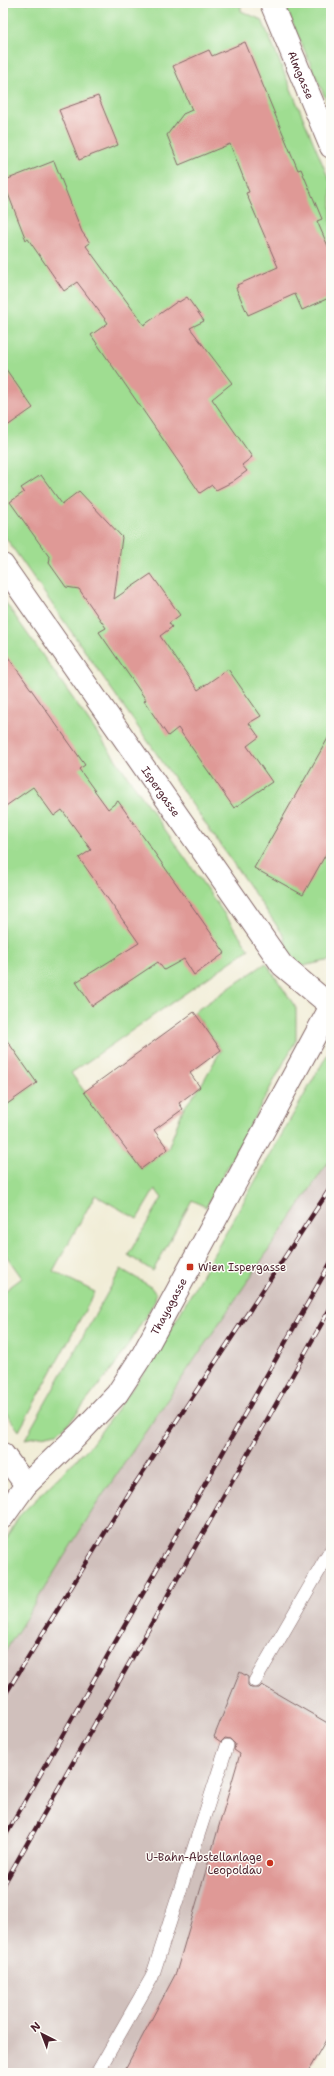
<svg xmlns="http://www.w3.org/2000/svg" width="334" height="2076" font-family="'Shantell Sans',sans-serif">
<rect width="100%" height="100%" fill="#fdfcf7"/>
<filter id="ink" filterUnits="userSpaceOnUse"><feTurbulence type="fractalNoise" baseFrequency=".025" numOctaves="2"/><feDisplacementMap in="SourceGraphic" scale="8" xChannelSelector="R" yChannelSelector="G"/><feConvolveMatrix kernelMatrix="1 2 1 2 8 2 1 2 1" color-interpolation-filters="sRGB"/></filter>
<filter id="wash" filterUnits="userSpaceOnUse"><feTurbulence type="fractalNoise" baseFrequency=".012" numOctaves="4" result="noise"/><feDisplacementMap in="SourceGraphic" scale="16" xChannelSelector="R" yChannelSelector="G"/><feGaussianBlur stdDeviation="0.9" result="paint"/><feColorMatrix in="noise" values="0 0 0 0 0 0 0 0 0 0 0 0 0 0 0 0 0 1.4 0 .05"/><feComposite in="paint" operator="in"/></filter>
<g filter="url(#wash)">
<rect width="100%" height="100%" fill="#f1edd7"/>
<!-- industrial -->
<path fill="#d0c0bc" d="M331,1158v873l-24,42h-304v-418l93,-150z"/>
<!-- green -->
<path fill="#9fdd91" stroke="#747e5e" d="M3,3h238v8l21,9 69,164v776l-28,6 -15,-14 -4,-16 -281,-402z
M288,3h43v108l-45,-103z
M3,599l246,350 -178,124 70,96 27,-20 15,-40 17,-22 21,-37 -27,-38 72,-49 30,45v32l-90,167 -14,-7 -39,71 -25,-16 34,-57 -7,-9 -18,30 -42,-24 -42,76 42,21 -76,139 -16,-22v-117l19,-14 -19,-27v-144l34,-24 -34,-45z
M331,1048v110l-235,347 -93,150v-110l16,-29 72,-71 63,-86z
M121,1269l29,17 6,8 -1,7 -37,60 -48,61 -13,11 -32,6z"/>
<g id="blocks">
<!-- building -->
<path fill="#df9996" d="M245,42l53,128 3,-1 21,50 -5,2 14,32v44l-29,13 -7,-16 -47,21 -12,-27 2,-1 -1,-2 41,-18 -32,-74 3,-1 -19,-48 -51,21 -12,-30 16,-21 9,-4 -19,-44 36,-16 3,6z
M98,96l20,49 -39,15 -20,-50z
M54,161l28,71 8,11 -4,3 58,79 34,-24 1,1 8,-5 17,24 -14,7 42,55 -20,16 40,58 -10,8 5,6 -15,11 -16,8 -4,-5 -12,8 -109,-158 17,-12 -31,-41 -13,9 -36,-52 -2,1 -23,-59z
M3,365l30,43 -30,21z
M41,475l21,29 17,-13 43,46 -8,62 37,-25 29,41 -11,8 3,4 -12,9 38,54 30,-21 33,47 -12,7 10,14 -12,9 25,36 -38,26 -56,-80 -10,8 -24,-35 2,-1 -47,-68 7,-4 -27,-39 -13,-2 -17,-24 1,-5 -40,-56 14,-10 -3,-4z
M3,650l82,115 -6,4 29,40 10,-8 107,152 -31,22 -10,-16 -20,11 -6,-8 -66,44 -16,-24 63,-39 -60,-85 12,-8 -29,-40 -8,6 -21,-29 -30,21z
M331,733v112l-28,50 -49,-27z
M194,1012l27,38 -31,23 10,14 -21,16 4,6 -29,21 14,19 -27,20 -57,-77z
M3,1035l34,48 -34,24z
M240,1672l8,5v8l3,3h8l3,-3 69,40v306l-24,42h-184l53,-100 64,-219 -6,-4 1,-6 -5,-5 -5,-1 -4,4 -7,-5z"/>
</g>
</g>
<g filter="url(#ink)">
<use href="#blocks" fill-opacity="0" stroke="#846767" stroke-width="1"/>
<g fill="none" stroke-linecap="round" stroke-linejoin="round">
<defs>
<path id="service" d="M255,1681l76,-131
M97,2073l55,-96 75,-231"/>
<g id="minor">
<path id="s1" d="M271,3l60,144"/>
<path id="s2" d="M3,565l279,400 49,41"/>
<path d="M3,1454l23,31"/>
<path id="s3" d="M3,1517l23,-32 52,-50 39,-41 26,-40 188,-348"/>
</g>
</defs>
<!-- service casing -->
<use href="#service" stroke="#846767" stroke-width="14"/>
<!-- minor casing -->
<use href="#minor" stroke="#846767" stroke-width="24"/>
<!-- service -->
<use href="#service" stroke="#fff" stroke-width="13"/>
<!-- minor -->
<use href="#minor" stroke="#fff" stroke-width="22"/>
<defs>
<path id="rail" d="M3,1698l130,-211 198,-300
M3,1840l328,-578
M3,1886l328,-579"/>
</defs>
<!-- rail casing -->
<use href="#rail" stroke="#4a1f2b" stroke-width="4.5"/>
<!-- rail -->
<use href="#rail" stroke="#fdfcf7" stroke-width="3" stroke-dasharray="9" stroke-linecap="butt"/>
</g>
</g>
<!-- markers -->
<g fill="#c8321e" stroke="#fdfcf7" stroke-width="1.5">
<rect x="186" y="1263" width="8" height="8" rx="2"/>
<circle cx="270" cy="1863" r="4"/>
</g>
<g text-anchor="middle" stroke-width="3" stroke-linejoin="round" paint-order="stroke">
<!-- street labels -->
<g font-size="11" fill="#4a1f2b" stroke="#fdfcf7">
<text dy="4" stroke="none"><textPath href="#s1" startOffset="78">Almgasse</textPath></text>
<text dy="4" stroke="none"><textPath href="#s2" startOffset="276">Ispergasse</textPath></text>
<text dy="4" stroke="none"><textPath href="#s3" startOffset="270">Thayagasse</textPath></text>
</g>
<!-- poi labels -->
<g font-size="11" fill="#4a1f2b" stroke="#fdfcf7" text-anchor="start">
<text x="198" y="1271">Wien Ispergasse</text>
<text x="262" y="1861" text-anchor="end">U-Bahn-Abstellanlage<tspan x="262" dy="13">Leopoldau</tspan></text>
</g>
</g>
<!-- margin -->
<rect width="334" height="2076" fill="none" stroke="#fdfcf7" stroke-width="16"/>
<!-- north arrow -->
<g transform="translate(42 2034) rotate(318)" stroke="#fdfcf7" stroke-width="3" paint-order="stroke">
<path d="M0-3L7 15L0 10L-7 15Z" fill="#4a1f2b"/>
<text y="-6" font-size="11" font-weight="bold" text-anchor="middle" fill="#4a1f2b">N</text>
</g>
</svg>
